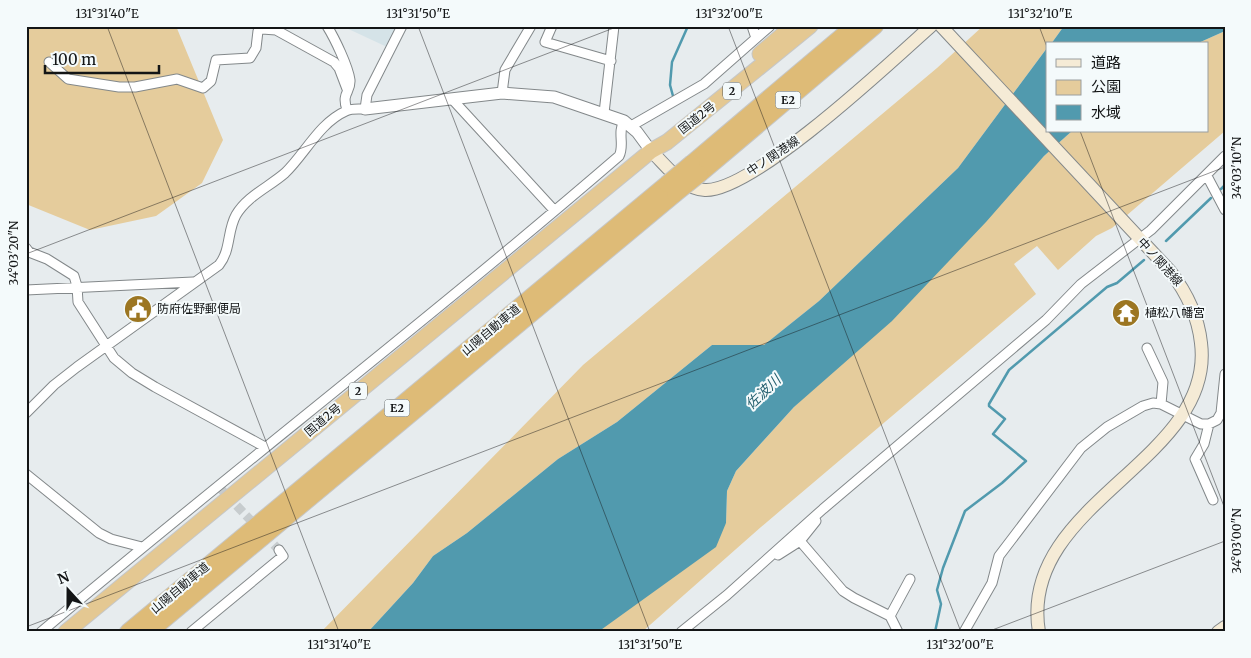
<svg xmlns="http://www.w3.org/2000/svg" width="1251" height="658" font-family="Merriweather,'Noto Sans JP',serif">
<rect width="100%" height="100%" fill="#e7ecee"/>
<!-- built -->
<path fill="#d5e3e8" d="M342,26h55l-10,21z"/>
<!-- green -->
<path fill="#e5cc9c" d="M26,26h150l47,114 -21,43 -46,33 -66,14 -64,-26z
M983,26h81l-13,18h-4v4l-89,120 -139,133 -55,44h-52l-95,77 -59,37 -91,74 -34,23 -20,27 -45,49h-47l262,-267 354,-297z
M1225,31v100l-113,97 -16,8 -38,34 -21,-24 -23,18 22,30 -275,233 -119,105h-44l128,-109 1,-32 9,-20 58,-64 250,-251 28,-25h135v-87h-11z"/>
<!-- water -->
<path fill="#519aae" d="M1064,26h161v5l-29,13h-145z
M1047,48v83h25l-28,25 -58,66 -94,99 -98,86 -58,64 -9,20 -1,32 -10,24 -118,85h-230l45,-49 20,-27 34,-23 91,-74 59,-37 95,-77h52l55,-44 139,-133z"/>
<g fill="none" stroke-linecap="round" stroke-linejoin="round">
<!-- stream -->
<path stroke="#519aae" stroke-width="2.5" d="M673,96l-3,-11 2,-23 16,-36
M1221,189l4,-4
M1166,241l45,-43
M935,632l6,-28 -4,-14 6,-22 22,-57 37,-28 24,-22 -33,-27 12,-15 -16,-13v-2l20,-34 98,-83 10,-4 27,-23"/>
<!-- minor-tunnel -->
<path stroke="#c7ccce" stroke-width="9" stroke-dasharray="9 4.5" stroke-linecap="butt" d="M218,486l61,64"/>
<defs>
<path id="minor" d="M327,26c8,13 21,40 23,54 1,13 -9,12 -3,30
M552,26l-7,16 66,19
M752,26l4,12
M49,62l19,17 51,8h16l42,-8 26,9 8,-7 5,-21 34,-2 6,-10 2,-17 4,-2 14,1 58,32 5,6 8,21
M502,93l3,-23 26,-44
M452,99l101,110
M604,113l10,-87
M631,126l73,-42 66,-58
M1207,176l18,34
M26,248l3,4 18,7 27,17 3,10 1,16 36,56 18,15 23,14 110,60
M26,290l167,-8
M1147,348l16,34 -2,22
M26,413l28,-28 23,-18 142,-102c12,-15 8,-34 17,-50 11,-19 33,-28 49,-42 20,-19 34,-50 61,-62 5,-3 13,-2 19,-2l2,-14 35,-69
M1209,424l-5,20 -9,15 18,41
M26,474l73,59 12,6 31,8
M800,541l43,50 11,7 36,18 8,16
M778,555l22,-14 16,-20
M890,616l20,-37
M41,632c191,-161 389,-313 578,-476 6,-11 -2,-23 5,-35
M191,632l92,-76 -4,-6
M681,632l46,-37 96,-86 223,-189 35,-36 70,-54 74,-74
M964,632l28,-49 7,-27 82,-108 26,-21 36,-21 10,-3 8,1 40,20h8l8,-4 4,-7 4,-39"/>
<path id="tertiary" d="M365,109l137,-16 52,4 70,24 13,11 14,19"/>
<path id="secondary" d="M941,26l229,245c17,22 28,44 31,72 15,118 -184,160 -162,289
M651,151c15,14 31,38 54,39 48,2 187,-129 226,-164
M1218,632l7,-5"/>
<path id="trunk" d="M760,54l33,-28
M66,632l585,-481 16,-9 143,-116"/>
<path id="motorway" d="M692,163l162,-137
M700,174l175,-148
M128,632l539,-448
M149,632l526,-438"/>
</defs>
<!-- minor casing -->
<use href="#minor" stroke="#83888a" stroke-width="11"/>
<!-- tertiary casing -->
<use href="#tertiary" stroke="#83888a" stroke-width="13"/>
<!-- secondary casing -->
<use href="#secondary" stroke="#83888a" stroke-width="14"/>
<!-- trunk casing -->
<use href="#trunk" stroke="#c6c7c7" stroke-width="17"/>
<!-- motorway casing -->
<use href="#motorway" stroke="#c6c7c7" stroke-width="18"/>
<!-- minor -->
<use href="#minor" stroke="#fff" stroke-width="9"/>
<!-- tertiary -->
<use href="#tertiary" stroke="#fff" stroke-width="11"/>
<!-- secondary -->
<use href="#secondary" stroke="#f5ebd6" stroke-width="12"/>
<!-- trunk -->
<use href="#trunk" stroke="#e4c892" stroke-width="15"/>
<!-- motorway -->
<use href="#motorway" stroke="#debb77" stroke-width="16"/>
<defs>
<path id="motorway-bridge" d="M667,184l25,-21
M675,194l25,-20"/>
</defs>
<!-- motorway-bridge casing -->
<use href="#motorway-bridge" stroke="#c6c7c7" stroke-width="18" stroke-linecap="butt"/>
<!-- motorway-bridge -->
<use href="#motorway-bridge" stroke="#debb77" stroke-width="16"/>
</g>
<!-- ticks -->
<path fill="none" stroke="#131516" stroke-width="1" stroke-opacity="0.45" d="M107,26l232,606M418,26l232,606M728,26l233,606M1039,26l8,21M1080,131l145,378M26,254l593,-228M26,626l2,6M26,627l1199,-460M987,632l238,-91"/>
<!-- icons -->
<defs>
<symbol id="civic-disc" viewBox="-11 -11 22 22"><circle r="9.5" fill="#9c7622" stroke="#f4fafb"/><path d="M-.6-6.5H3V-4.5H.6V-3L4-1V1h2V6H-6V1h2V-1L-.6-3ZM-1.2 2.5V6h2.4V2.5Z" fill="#fff"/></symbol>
<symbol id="temple-disc" viewBox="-11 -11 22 22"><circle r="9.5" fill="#9c7622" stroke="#f4fafb"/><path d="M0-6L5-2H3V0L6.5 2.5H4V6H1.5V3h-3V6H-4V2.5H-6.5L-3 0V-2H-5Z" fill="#fff"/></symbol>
</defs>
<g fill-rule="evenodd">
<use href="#civic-disc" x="122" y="293" width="32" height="32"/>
<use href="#temple-disc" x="1110" y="297" width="32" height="32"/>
</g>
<g text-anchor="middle" stroke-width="4" stroke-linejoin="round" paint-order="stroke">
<!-- shield labels -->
<g fill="#f4fafb" stroke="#565a5b" stroke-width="1">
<rect x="723" y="82.5" width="18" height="17" rx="4"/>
<rect x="775.5" y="91.5" width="25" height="17" rx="4"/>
<rect x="349" y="382.5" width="18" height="17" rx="4"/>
<rect x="384.5" y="399.5" width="25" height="17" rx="4"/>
</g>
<g font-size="11" font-weight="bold" fill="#131516">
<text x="732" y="95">2</text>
<text x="788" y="104">E2</text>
<text x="358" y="395">2</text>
<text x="397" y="412">E2</text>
</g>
<!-- street labels -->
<g font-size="12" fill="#131516" stroke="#f4fafb">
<text transform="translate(697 118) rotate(-38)" y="4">国道2号</text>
<text transform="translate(773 156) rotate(-34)" y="4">中ノ関港線</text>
<text transform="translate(1160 262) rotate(48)" y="4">中ノ関港線</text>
<text transform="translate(491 330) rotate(-40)" y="4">山陽自動車道</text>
<text transform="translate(323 420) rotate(-40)" y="4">国道2号</text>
<text transform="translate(180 588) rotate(-40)" y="4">山陽自動車道</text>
</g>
<!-- poi labels -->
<g font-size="12" fill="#131516" stroke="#f4fafb" text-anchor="start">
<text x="157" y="313">防府佐野郵便局</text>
<text x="1145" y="317">植松八幡宮</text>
</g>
<!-- water labels -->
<g font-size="14" font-style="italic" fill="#24606f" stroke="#f4fafb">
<text transform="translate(763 392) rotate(-44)" y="5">佐波川</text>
</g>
</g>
<!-- border -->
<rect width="1251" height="658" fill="none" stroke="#f4fafb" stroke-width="55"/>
<!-- legend -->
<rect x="1046" y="42" width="162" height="90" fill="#f4fafb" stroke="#9a9e9f"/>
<rect x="1056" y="59" width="25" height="8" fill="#f5ebd6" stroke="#9a9e9f"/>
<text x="1091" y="68" font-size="15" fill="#131516">道路</text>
<rect x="1056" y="80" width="25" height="15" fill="#e5cc9c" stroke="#9a9e9f"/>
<text x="1091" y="92" font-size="15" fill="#131516">公園</text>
<rect x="1056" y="105" width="25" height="15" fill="#519aae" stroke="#9a9e9f"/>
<text x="1091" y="118" font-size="15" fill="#131516">水域</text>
<!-- north arrow -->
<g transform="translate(68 590) rotate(339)" stroke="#f4fafb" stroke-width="4" paint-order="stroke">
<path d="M0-4L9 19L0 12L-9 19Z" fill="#131516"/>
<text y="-8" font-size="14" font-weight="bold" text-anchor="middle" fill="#131516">N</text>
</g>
<!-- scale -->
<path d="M45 65v8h114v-8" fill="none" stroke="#131516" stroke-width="2.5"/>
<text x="52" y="65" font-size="15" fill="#131516" stroke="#f4fafb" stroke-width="4" paint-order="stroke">100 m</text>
<rect x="28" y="28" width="1196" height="602" fill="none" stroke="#131516" stroke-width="2"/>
<g font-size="12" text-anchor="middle" fill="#131516">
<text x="107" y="18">131°31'40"E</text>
<text x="418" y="18">131°31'50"E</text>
<text x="729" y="18">131°32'00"E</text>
<text x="1040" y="18">131°32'10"E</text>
<text transform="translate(1237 168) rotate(-90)" y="4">34°03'10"N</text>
<text transform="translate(14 253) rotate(-90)" y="4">34°03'20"N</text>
<text transform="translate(1237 541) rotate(-90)" y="4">34°03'00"N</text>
<text x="339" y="649">131°31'40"E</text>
<text x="650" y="649">131°31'50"E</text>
<text x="960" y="649">131°32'00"E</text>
</g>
</svg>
